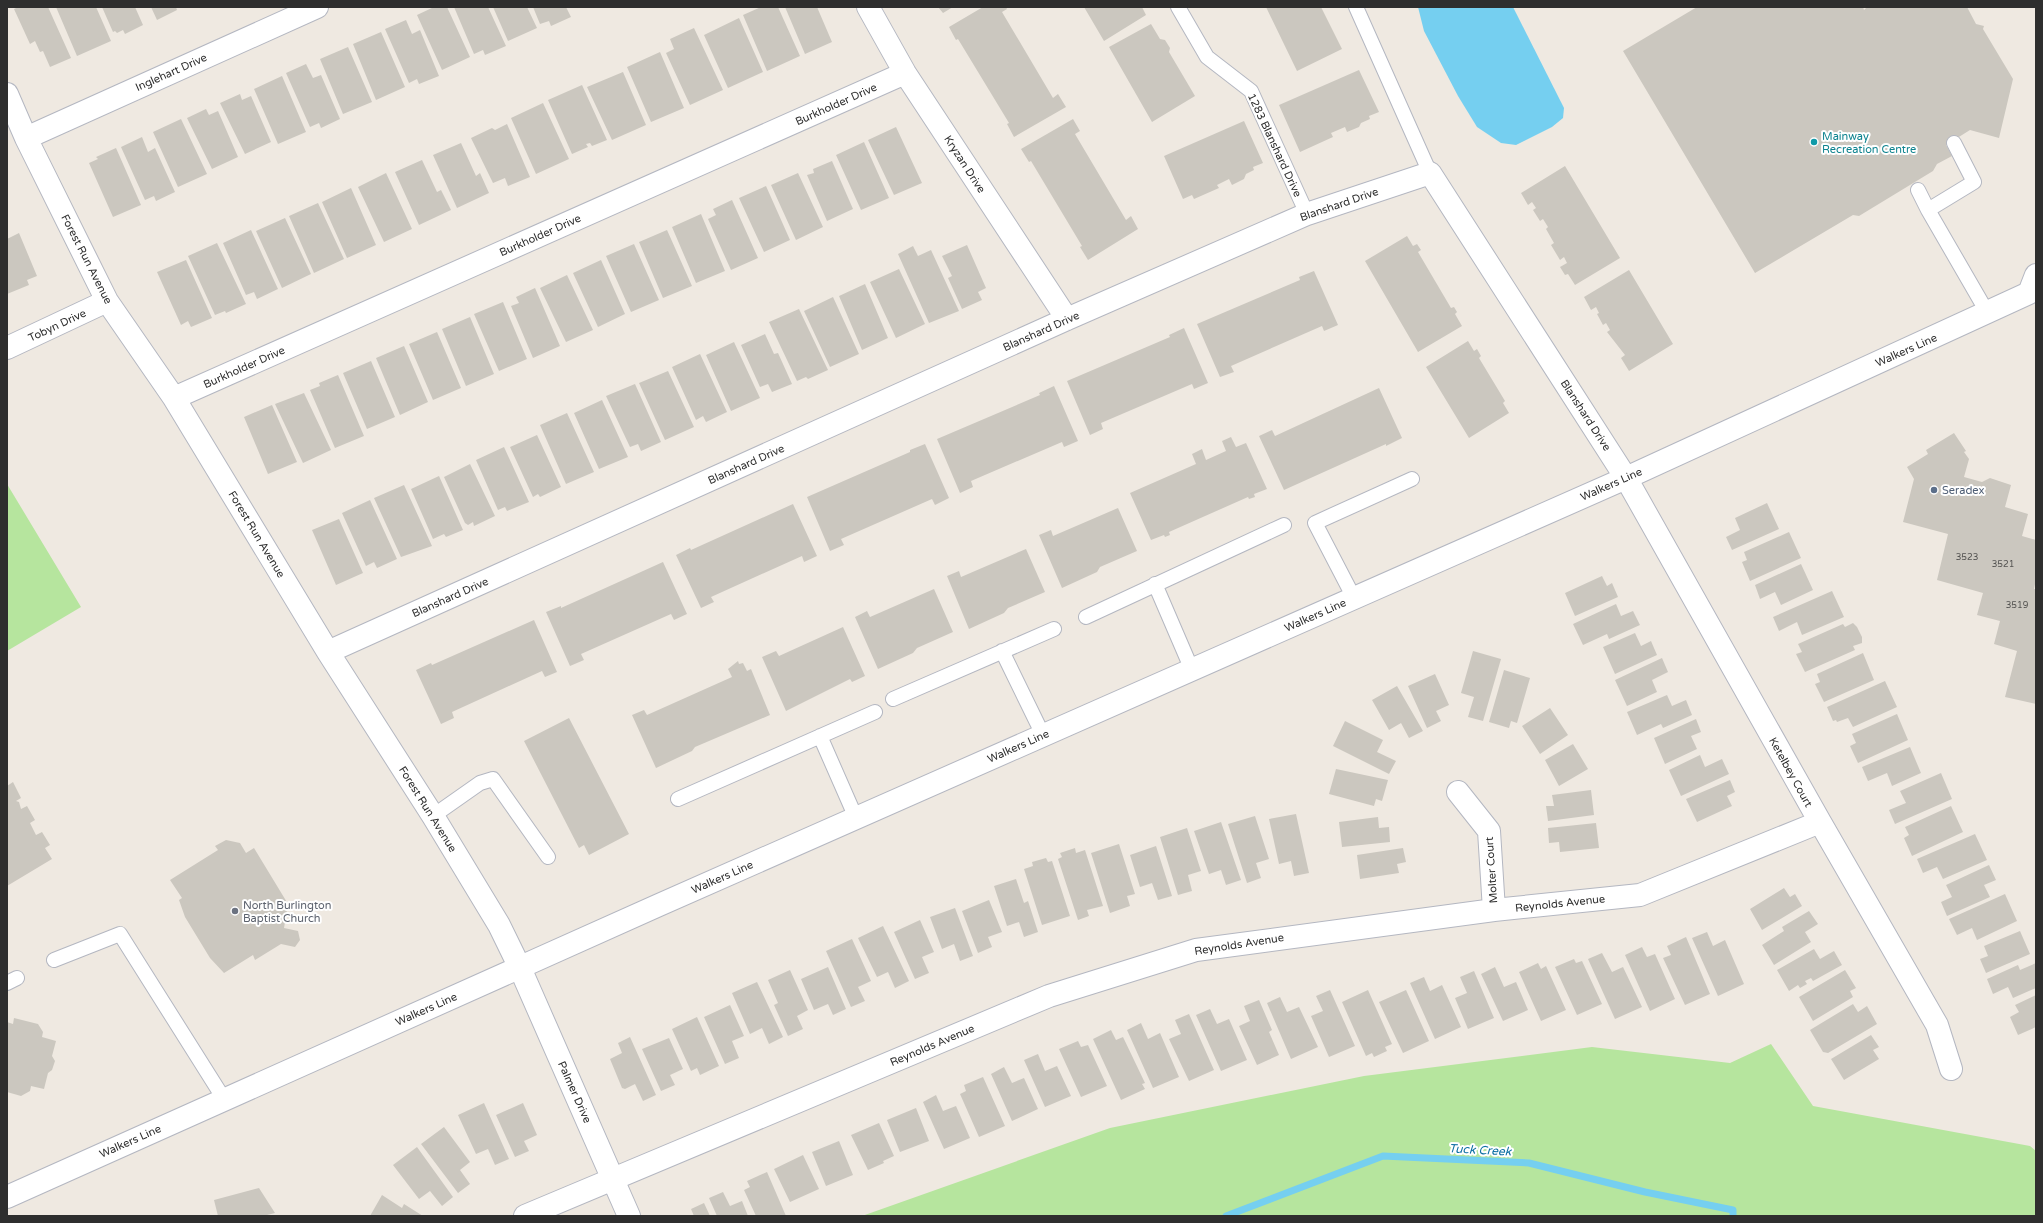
<svg xmlns="http://www.w3.org/2000/svg" width="2043" height="1223" font-family="'Varela Round',sans-serif">
<rect width="100%" height="100%" fill="#efe9e1"/>
<!-- green -->
<path fill="#b6e59e" d="M7,484l74,123 -74,44z
M1771,1044l42,62 217,40 6,5v65h-1174l248,-88 254,-52 228,-29 138,16z"/>
<!-- water -->
<path fill="#75cff0" d="M1418,7h95l51,101 -1,10 -11,9 -36,18 -15,-2 -24,-16 -19,-31 -34,-65z"/>
<g fill="none" stroke-linecap="round" stroke-linejoin="round">
<!-- stream -->
<path stroke="#75cff0" stroke-width="7" d="M1226,1216l157,-60 146,7 116,29 88,18v6"/>
</g>
<!-- building -->
<path fill="#cbc7bf" d="M18,7h30l23,51 -21,9 -7,-16 -3,1 -5,-11 -5,3 -16,-35z
M56,7h40l15,34 -34,15z
M102,7h33l8,18 -18,9 -2,-4 -6,3 -2,-2 -2,1z
M151,7h25l1,3 -20,10z
M434,7h13l23,50 -28,13 -25,-55z
M454,7h34l18,39 -21,9 -2,-5 -9,4z
M493,7h34l10,21 -29,13z
M533,7h33l5,10 -20,9 -2,-5 -9,3z
M761,7h17l22,49 -33,15 -24,-56z
M785,7h32l15,35 -27,12z
M938,7h15l-10,6z
M983,7h23l1,2 -5,3 51,86 5,-4 8,13 -52,30 -7,-13 2,-1 -51,-84 -2,1 -7,-13z
M1084,7h58l4,8 -42,26z
M1266,7h55l21,42 -45,22z
M1697,7h166l1,3 3,-3h100l9,17 8,2 -1,3 30,50 -14,59 -29,-8 -24,15 6,11 -15,8 -4,7 -74,45 -6,-1 -98,58 -132,-222z
M739,18l24,54 -35,16 -24,-53z
M406,20l6,14 8,-4 19,46 -20,8 -2,-5 -8,4 -24,-54z
M1151,24l9,15 5,1 5,8 -1,4 26,44 -43,26 -43,-75z
M694,28l29,62 -33,15 -24,-52 8,-4 -4,-10z
M381,32l24,55 -29,13 -23,-56z
M348,47l24,55 -29,12 -23,-55z
M660,52l24,56 -33,14 -24,-55z
M306,64l7,14 8,-3 19,44 -19,9 -2,-5 -9,4 -24,-54z
M1359,70l20,42 -10,4 1,3 -9,4 -2,4 -12,5 -2,-5 -14,6 2,4 -33,15 -21,-47z
M623,72l23,53 -34,15 -25,-53z
M282,76l24,56 -28,12 -24,-55z
M582,85l25,55 -15,6 -2,-3 -4,1 2,3 -16,7 -24,-54z
M240,94l2,6 9,-4 20,46 -26,12 -25,-51z
M543,103l26,56 -33,15 -25,-56z
M206,109l3,6 9,-4 20,46 -26,12 -25,-51z
M181,119l26,55 -29,13 -25,-55z
M1073,119l7,12 -5,3 51,86 5,-4 7,13 -50,31 -8,-13 2,-1 -51,-85 -2,1 -8,-13z
M1244,121l19,42 -10,4 1,3 -8,4 -2,5 -12,6 -3,-6 -12,6 2,3 -25,11 -2,-4 -9,4 -19,-43z
M507,124l23,53 -22,9 -3,-8 -12,5 -22,-45 21,-10 3,2z
M896,127l26,56 -28,12 -26,-55z
M142,137l6,15 7,-4 20,44 -19,9 -2,-5 -9,4 -24,-53z
M864,142l25,56 -28,12 -25,-55z
M461,143l15,33 4,-3 9,20 -32,15 -24,-53z
M116,148l25,57 -28,12 -24,-54 9,-4 -2,-2z
M422,160l15,32 4,-2 10,20 -32,15 -24,-53z
M832,161l21,48 -26,12 -20,-46 7,-2 -1,-4z
M1565,166l55,92 -45,27 -7,-11 -3,1 -5,-8 7,-4 -3,-6 -4,3 -9,-15 3,-2 -8,-14 2,-2 -5,-8 -3,2 -7,-11 3,-2 -4,-6 -4,3 -7,-12z
M386,173l26,56 -28,13 -26,-55z
M798,173l25,54 -27,13 -25,-55z
M766,186l24,54 -26,12 -25,-54z
M351,188l25,57 -29,13 -25,-56z
M732,200l26,58 -27,12 -23,-51 8,-4 -3,-6z
M318,203l26,56 -30,14 -25,-57z
M701,214l24,57 -29,12 -24,-56z
M285,218l26,56 -29,14 -26,-57z
M251,230l27,59 -21,10 -3,-7 -8,3 -23,-52z
M667,230l25,56 -29,12 -24,-56z
M19,233l18,43 -10,4 2,5 -22,9v-55z
M1407,236l6,10 4,-2 4,6 -3,2 33,56 3,-1 3,5 -2,2 7,12 -44,26 -53,-91z
M217,243l29,61 -20,9 -1,-2 -10,4 -27,-59z
M634,244l25,56 -28,12 -25,-56z
M967,245l19,43 -8,4 4,8 -20,9 -14,-31 4,-2 -10,-20z
M913,246l5,10 13,-6 28,61 -30,12 -31,-69z
M186,260l26,58 -21,9 -3,-6 -7,4 -24,-53z
M601,260l24,54 -27,13 -25,-54z
M899,269l26,55 -29,14 -26,-56z
M1629,270l44,74 -44,27 -8,-13 4,-3 -18,-23 3,-2 -4,-7 -3,2 -6,-11 2,-1 -3,-6 -5,3 -7,-13z
M1314,271l24,54 -14,6 -2,-5 -91,40 3,6 -14,5 -23,-53 103,-44 -1,-3z
M567,275l26,55 -27,12 -26,-54z
M865,284l23,54 -26,12 -23,-54z
M535,288l25,58 -27,12 -22,-52 8,-3 -3,-6z
M833,297l26,57 -29,13 -26,-56z
M503,302l24,57 -28,12 -25,-57z
M799,309l29,61 -20,9 -2,-2 -9,4 -28,-59z
M470,317l24,57 -28,12 -24,-57z
M1184,328l24,55 -14,6 -2,-5 -91,39 2,6 -13,6 -23,-54 103,-44 -1,-2z
M437,332l24,56 -28,12 -24,-56z
M765,334l9,20 4,-1 14,31 -20,8 -4,-8 -8,3 -19,-42z
M1468,341l6,10 3,-2 4,7 -2,2 26,43 -2,2 6,10 -40,25 -43,-71z
M734,342l26,56 -29,13 -25,-56z
M404,346l24,56 -28,13 -24,-57z
M700,354l27,58 -21,10 -3,-6 -7,4 -24,-53z
M371,361l24,56 -28,12 -24,-56z
M668,371l26,56 -29,13 -26,-57z
M338,375l26,61 -29,12 -25,-58 10,-4 -1,-3z
M635,384l26,58 -20,9 -3,-7 -8,3 -24,-51z
M1054,386l24,55 -14,6 -2,-5 -91,39 2,6 -13,6 -23,-54 103,-44 -1,-2z
M1379,388l23,50 -16,8v-2l-102,46 -25,-54 13,-6 3,6z
M304,393l27,57 -28,13 -28,-59z
M602,400l26,57 -29,12 -25,-56z
M272,405l25,57 -29,12 -24,-57z
M567,413l27,59 -28,12 -26,-59z
M1954,433l12,18 -2,1 5,7 -5,18 18,5 8,-4 21,7 -6,22 23,7 -6,22 14,4v39l-2,10h2v115l-31,-7 12,-46 -23,-7 6,-23 -23,-6 6,-22 -46,-13 11,-46 -45,-12 11,-43 -7,-12 21,-13 -2,-4z
M537,435l24,52 -21,10 -2,-3 -5,3 -23,-50z
M1231,437l5,10 10,-4 21,46 -13,5 1,3 -6,2 -1,-2 -79,35 1,3 -5,2 -1,-2 -13,5 -21,-47 66,-29 -4,-10 10,-5 4,11 20,-9 -4,-10z
M925,444l24,54 -14,7 -3,-6 -91,40 3,6 -14,6 -23,-54 103,-45v-2z
M504,447l25,55 -22,9 -2,-4 -7,3 -22,-50z
M470,464l25,52 -21,10 -1,-4 -5,3 -3,-2 -21,-46z
M439,476l24,54 -17,7 -2,-3 -11,5 -22,-50z
M404,485l28,61 -31,11 -27,-59z
M370,500l27,59 -20,9 -3,-6 -8,4 -24,-53z
M1767,503l12,26 -47,21 -6,-13 14,-7 -5,-12z
M793,504l24,52 -13,6 -2,-6 -91,41 3,5 -13,6 -25,-53 14,-7 1,2z
M1118,508l19,43 -37,16 -3,5 -35,16 -23,-53 12,-5 2,6z
M339,519l24,54 -27,12 -24,-55z
M1789,532l12,26 -51,23 -8,-19 5,-2 -3,-8z
M1026,549l19,43 -37,16 -4,5 -35,16 -22,-53 12,-5 2,6z
M663,562l24,52 -13,6 -3,-6 -90,40 3,6 -14,6 -24,-54 15,-6v2z
M1801,564l12,26 -32,15 -6,-13 -15,7 -5,-14z
M1602,576l5,10 5,-3 6,14 -43,19 -10,-23z
M934,589l19,43 -36,16 -4,5 -35,16 -23,-52 12,-6 3,6z
M1832,591l12,26 -42,18 -5,-13 -18,9 -6,-14z
M1616,604l5,12 12,-5 7,14 -31,14 -2,-5 -24,11 -10,-21z
M534,620l23,52 -12,5 -3,-6 -90,41 2,6 -13,6 -25,-54 15,-7 1,2z
M1853,623l4,4 5,10v6l-9,3 2,4 -50,22 -9,-18 6,-2 -4,-8 45,-20 2,3z
M843,627l22,49 -13,6 -2,-3 -64,32 -24,-54 14,-6 3,5z
M1635,633l6,13 10,-5 6,14 -42,19 -12,-27z
M1473,651l28,8 -18,62 -15,-4 6,-20 -13,-4z
M1863,653l11,27 -50,22 -9,-18 5,-2 -3,-8z
M1662,658l6,14 -16,8 5,12 -30,14 -12,-26z
M738,661l1,3 4,-1 4,8 4,-2 19,46 -75,32 -3,4 -36,17 -24,-53 12,-5 3,5 85,-38 -4,-8z
M1504,670l26,8 -13,45 -6,-2 -2,7 -20,-6z
M1435,674l14,31 -13,6 5,10 -14,7 -19,-42z
M1885,681l12,26 -44,20 -5,-9 -11,4 -1,-2 -3,1 -6,-14z
M1397,686l26,45 -14,7 -8,-15 -12,7 -17,-30z
M1667,695l5,11 14,-6 6,15 -29,13 -2,-4 -24,11 -10,-23z
M1550,708l18,27 -28,19 -18,-28z
M1897,714l11,26 -50,23 -8,-17 6,-3 -4,-9z
M569,718l60,116 -40,21 -5,-10 -5,3 -55,-107z
M1696,719l5,13 -10,4 6,13 -32,15 -11,-26z
M1345,721l38,19 -6,12 19,9 -7,13 -56,-28z
M1573,744l15,25 -29,17 -14,-26z
M1910,747l11,26 -29,13 -5,-13 -19,8 -6,-14z
M1700,755l5,12 17,-8 7,15 -48,22 -12,-26z
M1336,769l52,11 -6,21 -6,-2 -2,7 -45,-12z
M1941,773l11,26 -57,25 -6,-14 17,-7 -6,-12z
M1730,780l5,12 -8,4 5,10 -35,16 -11,-23z
M13,782l8,16 -5,3 3,1 2,7 6,-3 8,14 -5,3 6,12 6,-3 8,13 -5,3 7,11 -45,27v-100z
M1591,790l3,25 -46,6 -2,-15h8l-2,-11z
M1951,806l12,26 -51,24 -8,-18 5,-3 -4,-8z
M1296,814l13,59 -15,3 -3,-15 -12,3 -10,-45z
M1255,816l14,43 -13,4 5,15 -14,5 -19,-59z
M1378,817l1,11 10,-1 1,15 -48,5 -3,-25z
M1221,822l20,58 -15,5 -5,-15 -12,4 -15,-43z
M1596,823l3,25 -39,4 -1,-10 -10,1 -1,-15z
M1187,828l14,43 -13,4 4,16 -14,4 -18,-58z
M1975,834l12,26 -44,19 -6,-12 -14,6 -6,-14z
M226,840l14,3 6,10 8,-5 34,56 -4,24 14,3 2,9 -5,7 -14,-3 -26,16 -2,-5 -29,18 -14,-15 -25,-41 -6,-17 3,-2 -12,-18 48,-30 -3,-4z
M1119,844l16,50 -8,2 3,10 -20,7 -19,-60z
M1156,846l16,50 -14,4 -6,-17 -12,4 -10,-32z
M1075,848l1,5 9,-3 18,56 -16,4 2,6 -11,4 -20,-61 4,-2 -2,-4z
M1403,848l3,14 -9,2 2,9 -39,6 -3,-24z
M1046,858l2,4 4,-1 18,55 -28,9 -18,-56 9,-3 -1,-4z
M1989,865l7,15 -12,5 6,12 -43,19 -6,-14 11,-5 -6,-12z
M1016,879l8,24 4,-2 10,31 -14,5 -5,-15 -12,4 -13,-40z
M1784,888l6,9 5,-3 7,12 -40,24 -12,-21z
M2005,894l12,27 -40,19 -5,-12 -15,7 -8,-16z
M989,900l13,32 -14,5 4,10 -14,6 -16,-42z
M955,908l18,48 -13,5 -6,-17 -12,5 -12,-32z
M1809,911l9,13 -13,8 6,10 -37,23 -12,-20 22,-14 -2,-4z
M920,920l14,32 -12,5 7,16 -14,6 -21,-47z
M883,926l26,55 -14,7 -7,-16 -11,5 -19,-39z
M2020,931l10,23 -44,19 -6,-14 8,-3 -4,-10z
M1707,932l6,14 12,-6 19,44 -26,12 -26,-58z
M1686,937l24,57 -25,11 -22,-47 8,-3 -4,-9z
M852,939l19,42 -13,6 7,14 -14,6 -25,-56z
M1642,947l5,10 8,-3 20,45 -25,12 -25,-56z
M1814,949l6,10 14,-8 8,14 -29,16 -2,-3 -6,3 2,3 -7,4 -2,-3 -9,6 -12,-21z
M1602,953l10,19 11,-5 19,40 -27,12 -27,-60z
M1574,959l2,4 6,-2 20,43 -25,11 -22,-48z
M1538,963l3,6 5,-3 20,44 -25,11 -22,-49z
M2036,963v25l-23,10 -5,-11 -15,7 -6,-15 31,-14 2,5z
M828,967l18,42 -13,6 -5,-11 -14,6 -13,-31z
M1495,967l9,20 12,-5 12,28 -25,11 -22,-47z
M790,970l18,40 -11,6 6,13 -15,7 -14,-31 4,-2 -10,-23z
M1845,970l11,18 -6,3 3,6 -40,24 -14,-24z
M1474,971l20,47 -26,11 -13,-31 12,-5 -7,-16z
M1424,977l6,14 12,-6 19,42 -26,12 -25,-56z
M757,982l26,55 -14,7 -7,-16 -12,6 -18,-41z
M1330,990l25,56 -26,11 -18,-41 12,-5 -7,-15z
M1368,990l24,54 -7,3 2,4 -13,6 -2,-4 -6,3 -24,-54z
M1406,990l23,51 -26,12 -24,-51z
M2036,995v32l-18,8 -8,-18 9,-5 -4,-7z
M1280,997l7,15 12,-5 19,40 -27,12 -24,-56z
M1259,1000l13,30 -3,2 10,23 -22,10 -18,-39 11,-5 -6,-15z
M1853,1004l5,8 9,-6 10,18 -49,29 -5,-1 -13,-22z
M730,1005l14,31 -12,5 7,17 -14,6 -21,-47z
M1210,1009l7,15 12,-5 18,41 -26,11 -25,-56z
M1189,1014l25,56 -25,11 -20,-42 12,-5 -6,-14z
M697,1017l22,49 -19,9 -3,-7 -6,3 -19,-42z
M14,1018l24,6 5,8 -1,5 14,4 -4,15 3,5 -3,9 -4,3 -4,16 -13,-3 -1,5 -9,5 -14,-4v-70l6,2z
M1141,1023l7,16 12,-6 19,44 -26,11 -26,-58z
M1111,1030l5,10 7,-3 22,46 -3,1 3,5 -24,11 -28,-61z
M1871,1035l8,12 -6,3 6,9 -35,21 -13,-21z
M630,1037l26,58 -13,6 -8,-17 -10,5 -3,-1 -12,-29 12,-6 -4,-10z
M669,1038l14,31 -13,6 5,10 -14,6 -19,-42z
M1078,1041l3,6 7,-2 19,41 -26,11 -22,-48z
M1038,1054l7,17 12,-5 14,30 -26,11 -21,-47z
M1004,1067l8,16 12,-5 14,31 -26,12 -21,-47z
M983,1077l22,49 -26,11 -19,-43 6,-3 -2,-6z
M936,1095l7,16 13,-5 14,32 -26,11 -21,-47z
M484,1103l25,56 -14,6 -7,-16 -12,5 -18,-39z
M523,1103l14,32 -13,6 5,10 -14,6 -19,-42z
M916,1108l13,33 -29,11 -13,-32z
M879,1123l15,33 -11,5 1,2 -16,7 -17,-35z
M444,1127l26,35 -10,8 10,14 -12,9 -37,-49z
M839,1141l14,34 -27,11 -14,-34z
M417,1147l36,50 -11,9 -12,-15 -11,8 -26,-34z
M803,1155l16,34 -29,13 -16,-33z
M767,1172l19,44h-30l-12,-26 6,-3 -3,-6z
M259,1188l16,25 -12,3h-45l-4,-16z
M723,1192l7,14 12,-5 6,15h-31l-8,-18z
M382,1195l20,13 2,-4 19,12h-53z
M704,1203l6,13h-16l-3,-7z"/>
<g fill="none" stroke-linecap="round" stroke-linejoin="round">
<defs>
<path id="service" d="M1178,7l29,50 44,34 56,123
M1356,7l74,166
M1918,190l10,20 59,102
M1928,210l46,-28 -20,-39
M1155,584l37,86
M1354,598l-39,-75 97,-44
M1086,617l198,-92
M1002,651l41,84
M893,699l161,-70
M820,736l36,82
M678,799l197,-87
M433,816l47,-33 13,-4 55,78
M54,960l66,-26 104,165
M7,983l10,-5"/>
<path id="minor" d="M868,7l37,66 162,246
M7,94l19,44 81,163 67,97 154,254 105,164 66,109 21,43
M26,138l291,-131
M7,348l100,-47
M174,398l731,-325
M328,652l739,-333 240,-105 123,-41 196,305 194,344 117,203 14,44
M1458,792l31,39 5,79
M525,1216l524,-220 147,-46 298,-40 146,-15 180,-73"/>
<path id="tertiary" d="M520,968l109,248"/>
<path id="secondary" d="M7,1197l652,-292 967,-427 403,-185 7,-18"/>
</defs>
<!-- service casing -->
<use href="#service" stroke="#b4b7c1" stroke-width="16"/>
<!-- minor casing -->
<use href="#minor" stroke="#b4b7c1" stroke-width="24"/>
<!-- tertiary casing -->
<use href="#tertiary" stroke="#b4b7c1" stroke-width="24"/>
<!-- secondary casing -->
<use href="#secondary" stroke="#b4b7c1" stroke-width="24"/>
<!-- service -->
<use href="#service" stroke="#fff" stroke-width="14"/>
<!-- minor -->
<use href="#minor" stroke="#fff" stroke-width="22"/>
<!-- tertiary -->
<use href="#tertiary" stroke="#fff" stroke-width="22"/>
<!-- secondary -->
<use href="#secondary" stroke="#fff" stroke-width="22"/>
</g>
<!-- markers -->
<circle fill="#0f9aa8" stroke="#fff" stroke-width="1.5" cx="1814" cy="142" r="4"/>
<circle fill="#5c6f8a" stroke="#fff" stroke-width="1.5" cx="1934" cy="490" r="4"/>
<circle fill="#6b7280" stroke="#fff" stroke-width="1.5" cx="235" cy="911" r="4"/>
<g text-anchor="middle" stroke-width="4" stroke-linejoin="round" paint-order="stroke">
<!-- number labels -->
<g font-size="9" fill="#555452">
<text x="1967" y="560">3523</text>
<text x="2003" y="567">3521</text>
<text x="2017" y="608">3519</text>
</g>
<!-- street labels -->
<g font-size="11" fill="#2e2e2e" stroke="#fff">
<text transform="translate(171 72) rotate(-24)" y="4">Inglehart Drive</text>
<text transform="translate(836 104) rotate(-24)" y="4">Burkholder Drive</text>
<text transform="translate(1275 145) rotate(65)" y="4">1283 Blanshard Drive</text>
<text transform="translate(965 164) rotate(57)" y="4">Kryzan Drive</text>
<text transform="translate(1339 204) rotate(-19)" y="4">Blanshard Drive</text>
<text transform="translate(540 235) rotate(-24)" y="4">Burkholder Drive</text>
<text transform="translate(87 259) rotate(63)" y="4">Forest Run Avenue</text>
<text transform="translate(57 325) rotate(-25)" y="4">Tobyn Drive</text>
<text transform="translate(1041 331) rotate(-24)" y="4">Blanshard Drive</text>
<text transform="translate(1906 350) rotate(-24)" y="4">Walkers Line</text>
<text transform="translate(244 367) rotate(-24)" y="4">Burkholder Drive</text>
<text transform="translate(1586 415) rotate(57)" y="4">Blanshard Drive</text>
<text transform="translate(746 464) rotate(-24)" y="4">Blanshard Drive</text>
<text transform="translate(1611 484) rotate(-24)" y="4">Walkers Line</text>
<text transform="translate(257 534) rotate(59)" y="4">Forest Run Avenue</text>
<text transform="translate(450 597) rotate(-24)" y="4">Blanshard Drive</text>
<text transform="translate(1315 615) rotate(-24)" y="4">Walkers Line</text>
<text transform="translate(1018 746) rotate(-24)" y="4">Walkers Line</text>
<text transform="translate(1791 772) rotate(61)" y="4">Ketelbey Court</text>
<text transform="translate(428 809) rotate(58)" y="4">Forest Run Avenue</text>
<text transform="translate(1491 870) rotate(-94)" y="4">Molter Court</text>
<text transform="translate(722 877) rotate(-24)" y="4">Walkers Line</text>
<text transform="translate(1560 903) rotate(-6)" y="4">Reynolds Avenue</text>
<text transform="translate(1239 944) rotate(-9)" y="4">Reynolds Avenue</text>
<text transform="translate(426 1009) rotate(-24)" y="4">Walkers Line</text>
<text transform="translate(932 1045) rotate(-23)" y="4">Reynolds Avenue</text>
<text transform="translate(575 1092) rotate(66)" y="4">Palmer Drive</text>
<text transform="translate(130 1141) rotate(-24)" y="4">Walkers Line</text>
</g>
<!-- culture labels -->
<g font-size="11" fill="#0d838f" stroke="#fff" text-anchor="start">
<text x="1822" y="140">Mainway<tspan x="1822" dy="13">Recreation Centre</tspan></text>
</g>
<!-- service labels -->
<g font-size="11" fill="#4e5e75" stroke="#fff" text-anchor="start">
<text x="1942" y="494">Seradex</text>
</g>
<!-- worship labels -->
<g font-size="11" fill="#5b616d" stroke="#fff" text-anchor="start">
<text x="243" y="909">North Burlington<tspan x="243" dy="13">Baptist Church</tspan></text>
</g>
<!-- water labels -->
<g font-size="12" font-style="italic" fill="#0d6fa3" stroke="#fff">
<text transform="translate(1480 1150) rotate(3)" y="4">Tuck Creek</text>
</g>
</g>
<!-- border -->
<rect width="2043" height="1223" fill="none" stroke="#2e2e2e" stroke-width="16"/>
</svg>
